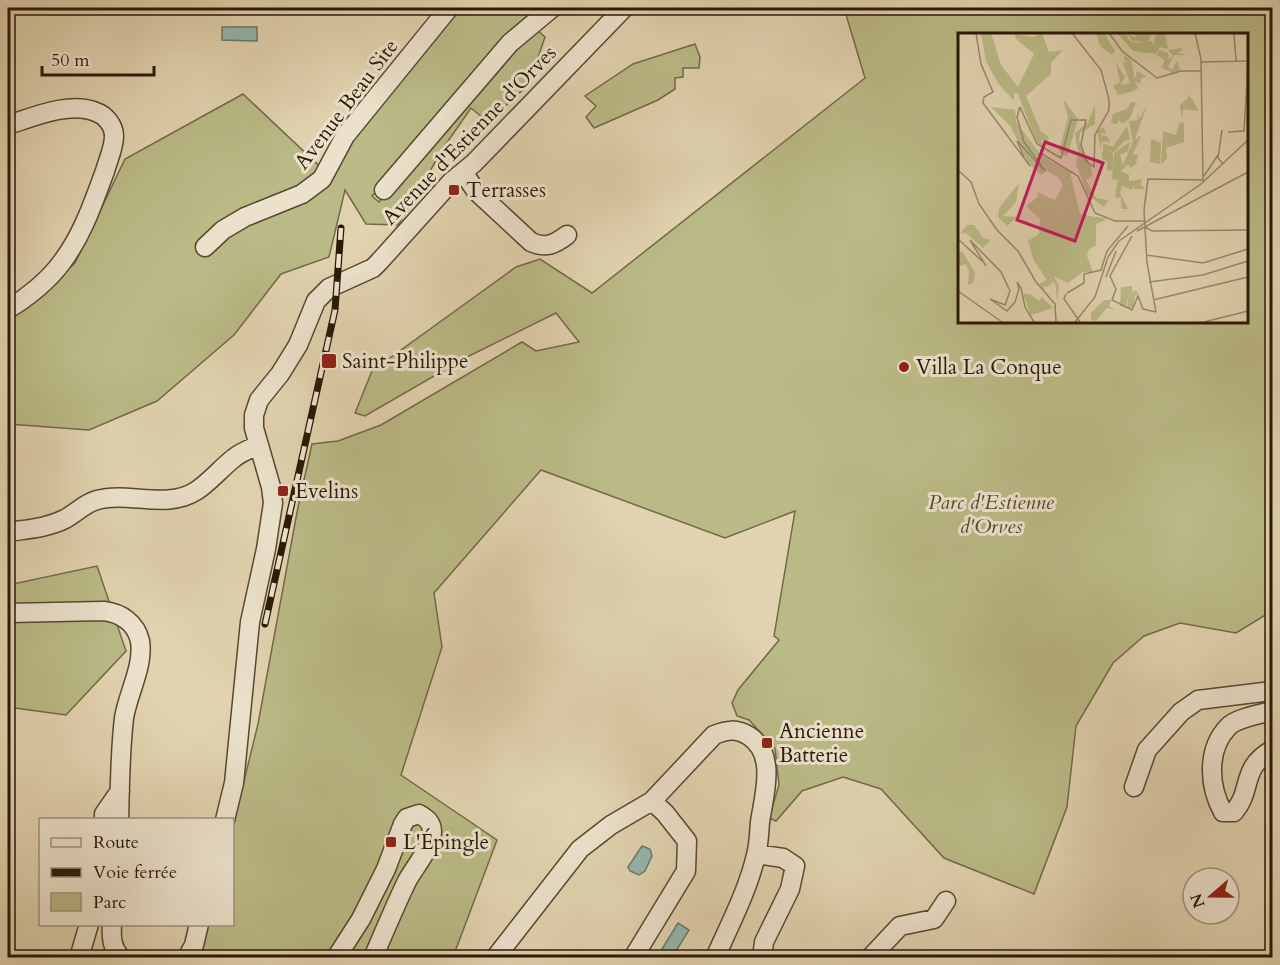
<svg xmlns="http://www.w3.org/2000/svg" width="1280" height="965" font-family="Cardo,serif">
<rect width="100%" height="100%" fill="#e2d3b0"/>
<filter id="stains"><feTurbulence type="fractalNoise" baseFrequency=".00333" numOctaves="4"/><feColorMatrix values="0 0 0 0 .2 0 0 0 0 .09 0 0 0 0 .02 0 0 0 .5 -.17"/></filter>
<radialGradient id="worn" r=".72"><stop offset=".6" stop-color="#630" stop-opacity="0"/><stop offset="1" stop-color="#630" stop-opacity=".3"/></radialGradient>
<!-- green -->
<path fill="#baba86" stroke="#726a46" stroke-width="1.5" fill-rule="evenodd" d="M457,8h88l-168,182 -5,6 7,6 157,-173 9,8 -16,47 -41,38 -17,-14 -25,36 -48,81 -32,-1 -21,-34 -16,67 -48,17 -47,61 -77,66 -68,29 -81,-6v-102l67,-59 50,-104 118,-65 85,80 7,-13z
M844,8h428v603l-36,22 -56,-10 -36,13 -31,27 -37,63 -9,81 -33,87 -90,-36 -63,-69 -38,-12 -41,14 -26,30 -7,-3 10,-33 -4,-36 -26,-29 -12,-4 -5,-13 6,-13 41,-50 -5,-4 21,-125 -70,27 -184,-68 -107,123 8,54 -41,128 96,65 -44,117 -257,1 11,-33 25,-1 1,-98 25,-102 40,-217 14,-63 26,-3 43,-16 141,-83 14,9 43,-9 -23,-29 -89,44 -102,59 -10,-3 17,-42 144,-104 24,-8 52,34 273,-215zM959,34h287v287h-287z
M695,44l5,13 -1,11h-16v9l-8,1v11l-17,11 -64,28 -8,-11 10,-11 -11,-10 48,-32z
M97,566l29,85 -60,64 -58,-8v-122z"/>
<!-- water -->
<path fill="#95b7ae" stroke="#6a786b" stroke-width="1.5" d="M222,27h35v14l-35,-1z
M642,846l8,3 2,7 -7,15 -6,4 -9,-4 -2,-4z
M678,923l11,7 -16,26 -11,-7z"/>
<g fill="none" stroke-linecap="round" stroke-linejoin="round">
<defs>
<path id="minor" d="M8,125c25,-8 62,-24 88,-13 9,3 18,13 18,24 0,12 -6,24 -9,35 -12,32 -22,63 -43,91 -13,18 -35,36 -54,47
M463,172l13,19 55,51c15,7 24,2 36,-7
M384,190l126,-147 42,-35
M205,247l18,-17 22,-13 57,-23 20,-15 23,-43 104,-128
M8,532c20,-3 39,-4 57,-13 11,-6 20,-16 32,-19 32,-9 69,10 99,-9 14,-9 25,-23 38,-33 7,-6 16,-9 25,-13
M8,613l96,-2c17,2 32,12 36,30 4,25 -12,52 -16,77 -4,33 -4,68 -5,102
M1272,711c-11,3 -36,7 -44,16 -22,23 -19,60 -5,85h11c19,-22 6,-44 38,-62
M1134,787l13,-37 34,-38 17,-12 74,-9
M104,820v-6l16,-23
M225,820l9,-37 16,-161 16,-73 7,-46 -2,-16 -17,-59v-13l5,-15 21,-26 18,-29 18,-44 13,-13 44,-20 6,-6 72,-80 23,-19 150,-155
M757,854l26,4 12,8 -5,23 -26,53 -2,16
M112,924c-1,14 0,24 9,34
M79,958l10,-34
M187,958l7,-13 5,-21
M336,958l25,-39 25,-50 17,-45 4,-6 12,-4c7,4 13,8 13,18 -1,17 -17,34 -25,49 -12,25 -23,51 -34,77
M495,958l85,-109 31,-24 41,-24 62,-66c13,-5 22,-7 35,1 28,18 15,59 11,86 -1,11 -1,22 -4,33 -8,35 -26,69 -41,103
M633,958l53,-87 1,-30 -22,-28 -13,-12
M870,958l30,-32 34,-7 12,-18"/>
</defs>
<!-- minor casing -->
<use href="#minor" stroke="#574831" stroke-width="21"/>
<!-- minor -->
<use href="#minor" stroke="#ece2cc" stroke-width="18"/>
<defs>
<path id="rail" d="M265,624l70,-314 6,-82"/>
</defs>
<!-- rail casing -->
<use href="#rail" stroke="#291907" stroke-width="7"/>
<!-- rail -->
<use href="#rail" stroke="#ece2cc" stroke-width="4.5" stroke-dasharray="14" stroke-linecap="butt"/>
</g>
<!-- markers -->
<g fill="#8f2418" stroke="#ece2cc" stroke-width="2">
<rect x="448" y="184" width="12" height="12" rx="3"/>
<rect x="321" y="353" width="16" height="16" rx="3"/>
<circle cx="904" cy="367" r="6"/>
<rect x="277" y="485" width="12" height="12" rx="3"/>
<rect x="761" y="737" width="12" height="12" rx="3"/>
<rect x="385" y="836" width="12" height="12" rx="3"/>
</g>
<g text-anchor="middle" stroke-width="6" stroke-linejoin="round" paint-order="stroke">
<!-- street labels -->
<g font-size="21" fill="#291907" stroke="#ece2cc">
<text transform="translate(346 104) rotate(-53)" y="7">Avenue Beau Site</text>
<text transform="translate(469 135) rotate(-46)" y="7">Avenue d'Estienne d'Orves</text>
</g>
<!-- poi labels -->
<g font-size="21" fill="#291907" stroke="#ece2cc" text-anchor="start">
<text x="466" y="197">Terrasses</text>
<text x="342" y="368">Saint-Philippe</text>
<text x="916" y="374">Villa La Conque</text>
<text x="295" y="498">Evelins</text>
<text x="779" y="738">Ancienne<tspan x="779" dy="24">Batterie</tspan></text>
<text x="403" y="849">L'Épingle</text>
</g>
<!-- park labels -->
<g font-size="21" font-style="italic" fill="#54492d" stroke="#ece2cc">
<text x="991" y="509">Parc d'Estienne<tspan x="991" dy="24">d'Orves</tspan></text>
</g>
</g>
<!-- overview -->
<g transform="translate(958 33)">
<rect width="290" height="290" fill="#e2d3b0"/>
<path d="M23,0h10l10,32 17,22 16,-33 -19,-16 1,-4 17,3 9,-4 7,19 14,-2 -12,13v11l-25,22 15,36 7,4 1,6 -8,-2 3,8 -7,-5 -19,-49 -4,-1v8l-16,-18 -12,-22zM138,0h8l11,18 -3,4 -12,-9zM159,0h9l3,7 3,2 6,1 7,-1 -13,-1 -4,-7 6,3 4,-1 -8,-3h22l-4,8 5,1v6l3,-15h9l3,16 -8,-2 -4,7 -23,-3zM223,11l1,7 -5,2 10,2h-13l-6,12 4,3 5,-9 3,9 -7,3 -12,-5 4,-8 -8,-5 2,-5 9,3 1,6 4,-3 -5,-6 13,-2zM166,22l7,5 4,19 2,-8 10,6 -6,1 -1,6 -5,-3 3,7 -4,3 -16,4 -5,-9 7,-4 -4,-19 9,14 -4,8 9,-2 -7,-20 5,-2h-4zM182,54l2,26 5,-7 -12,33h2l2,-3h2l-8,18h5l-2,10 -6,4 -2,-4 -7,7 8,4v6l13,-2 -2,6 6,4h-12v-6l-2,7 -10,-4 -2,8 8,15h-6l-1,-11 -6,-1 3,-17 -6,-1 1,-8 -6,-1v-9l-4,-1 -6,-29 7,-4 2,7 -4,-1 -2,2 7,1 3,7 -5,-2 -3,1 -2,7 3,4v-10l10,4 14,-21 3,14 -6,1 -10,11 -6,-1 5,2 1,17v-17l16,-11 -2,9 -8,4 3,10 10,-24 -4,-20 9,-1 -1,-9 2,7 3,-3zM229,61l5,5 7,12 -16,-2 -1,10 -2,-14 8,-7zM105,66l15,20 -11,38 -8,-5 9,-35zM173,69l5,1 -6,15 -7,6 -5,-4v4l-7,-1 2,-9 13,-5 -2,-6 3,6zM137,72v19l-15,9 -1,8 12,26 1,9 -6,4 10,18 12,2 -4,7 -17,-13 -11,-30 2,-12 -3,-19 13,-11zM33,74l24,3 1,12 25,33 29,17 10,42 27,5 -11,5v22l-7,3 -2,7 6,16h-10l-15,11 -15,-7 6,9 -2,17 -1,-16 -9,-15 6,11 -6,5 -3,-2 1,5 -6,-6 8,-4 -13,-19 -6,-20 11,-7 1,-15 -14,-13 12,-9 -1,-5 18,8 8,-14 -5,-9 -11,-6 -6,4 -13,-12 -17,-36zM226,89v20l-18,6 1,10 -6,6 2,-33 13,4 3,-12zM193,106l10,4 -1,21 -10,-2zM61,150l-3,19 -13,14 14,1 -10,9 -9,-9 1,-9zM9,192h7l9,13 8,2 -8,8 -17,-15 -6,1zM0,218l5,1 12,21 -2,10 -5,2 1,-14 -4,-7 -7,3zM174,253v8l2,-4 5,3 -4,3 -2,12 -6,1 2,-18 -3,17 -6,-2 1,-19zM65,261h7l9,7 3,-4 11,11 -22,7zM146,267h7l-2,6 5,3 -7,-1 -11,13 -5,-1v-7z" fill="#baba86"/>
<path fill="none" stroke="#98896c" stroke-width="1.5" d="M18,0l5,31 12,28 -9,5 -1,6 47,63M151,0l13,18 35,27 24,-7h20M276,0l2,28M243,29l47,-1M62,74l17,37 24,14 10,-38h15l-5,24 5,17 8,6 1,-32 14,-25v-11l-8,-29 -29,-37M62,74l-3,10 7,25 21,29 -28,-30 7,16M264,97l-4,28 5,6M270,99l16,-1 4,-66M85,116l-1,5 36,22 17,37 20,8h30M0,137l13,12 8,22 18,26 21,21 18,31 19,22 1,18M246,143l14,-21M187,194l7,4 96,-1M179,198l111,-59M174,203l-22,40 6,13 -4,11 20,10 6,-14 5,13 13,3M0,206l24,22M188,222l57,8 45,-14M28,233l-16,-26 31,32 9,19 -5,14 -15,-6 17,12 8,-9 4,-13 -2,-7 4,6 4,19 9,15M148,244l10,-26M191,249l54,-7 45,-14M0,258l44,31M109,260l17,-10v-9l17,-4 6,-19 21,-25M108,261l-2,5 16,23M195,267l95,-23M198,279l-9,-49 -3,-53 4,-31 55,1 -2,-121 -6,-26M117,289l20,-25 13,-40 11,-16 82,-57 47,-44M246,289l44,-11"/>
<path fill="#c2185b" fill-opacity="0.15" stroke="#c2185b" stroke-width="3" d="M87,109l58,21 -28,78 -58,-21z"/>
<rect width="290" height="290" fill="none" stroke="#291907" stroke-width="3"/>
</g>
<!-- margin -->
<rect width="1280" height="965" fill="none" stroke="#e2d3b0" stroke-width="30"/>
<rect x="9" y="9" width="1262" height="947" fill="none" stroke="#291907" stroke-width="3"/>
<rect x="15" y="15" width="1250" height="935" fill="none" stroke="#291907" stroke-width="1.5"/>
<!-- legend -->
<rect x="39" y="818" width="195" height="108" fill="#ece2cc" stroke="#9e927d" stroke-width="1.5"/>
<rect x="51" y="838" width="30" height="9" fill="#ece2cc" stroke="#9e927d" stroke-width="1.5"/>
<text x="93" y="848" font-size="18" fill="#291907">Route</text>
<rect x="51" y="868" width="30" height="9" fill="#291907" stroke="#9e927d" stroke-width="1.5"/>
<text x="93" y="878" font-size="18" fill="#291907">Voie ferrée</text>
<rect x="51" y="893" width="30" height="18" fill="#baba86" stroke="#9e927d" stroke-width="1.5"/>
<text x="93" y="908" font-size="18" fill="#291907">Parc</text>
<!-- north arrow -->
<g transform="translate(1211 896) rotate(250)"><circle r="28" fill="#ece2cc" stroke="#9e927d" stroke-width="1.5"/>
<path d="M0-4.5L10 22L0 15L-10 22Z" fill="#8f2418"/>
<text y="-9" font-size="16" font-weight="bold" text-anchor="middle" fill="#291907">N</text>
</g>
<!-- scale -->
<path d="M42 66v9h112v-9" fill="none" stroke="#291907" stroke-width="3"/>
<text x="51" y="66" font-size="18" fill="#291907" stroke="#ece2cc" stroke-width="4.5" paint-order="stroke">50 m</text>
<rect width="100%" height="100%" filter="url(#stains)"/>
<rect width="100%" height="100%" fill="url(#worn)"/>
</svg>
